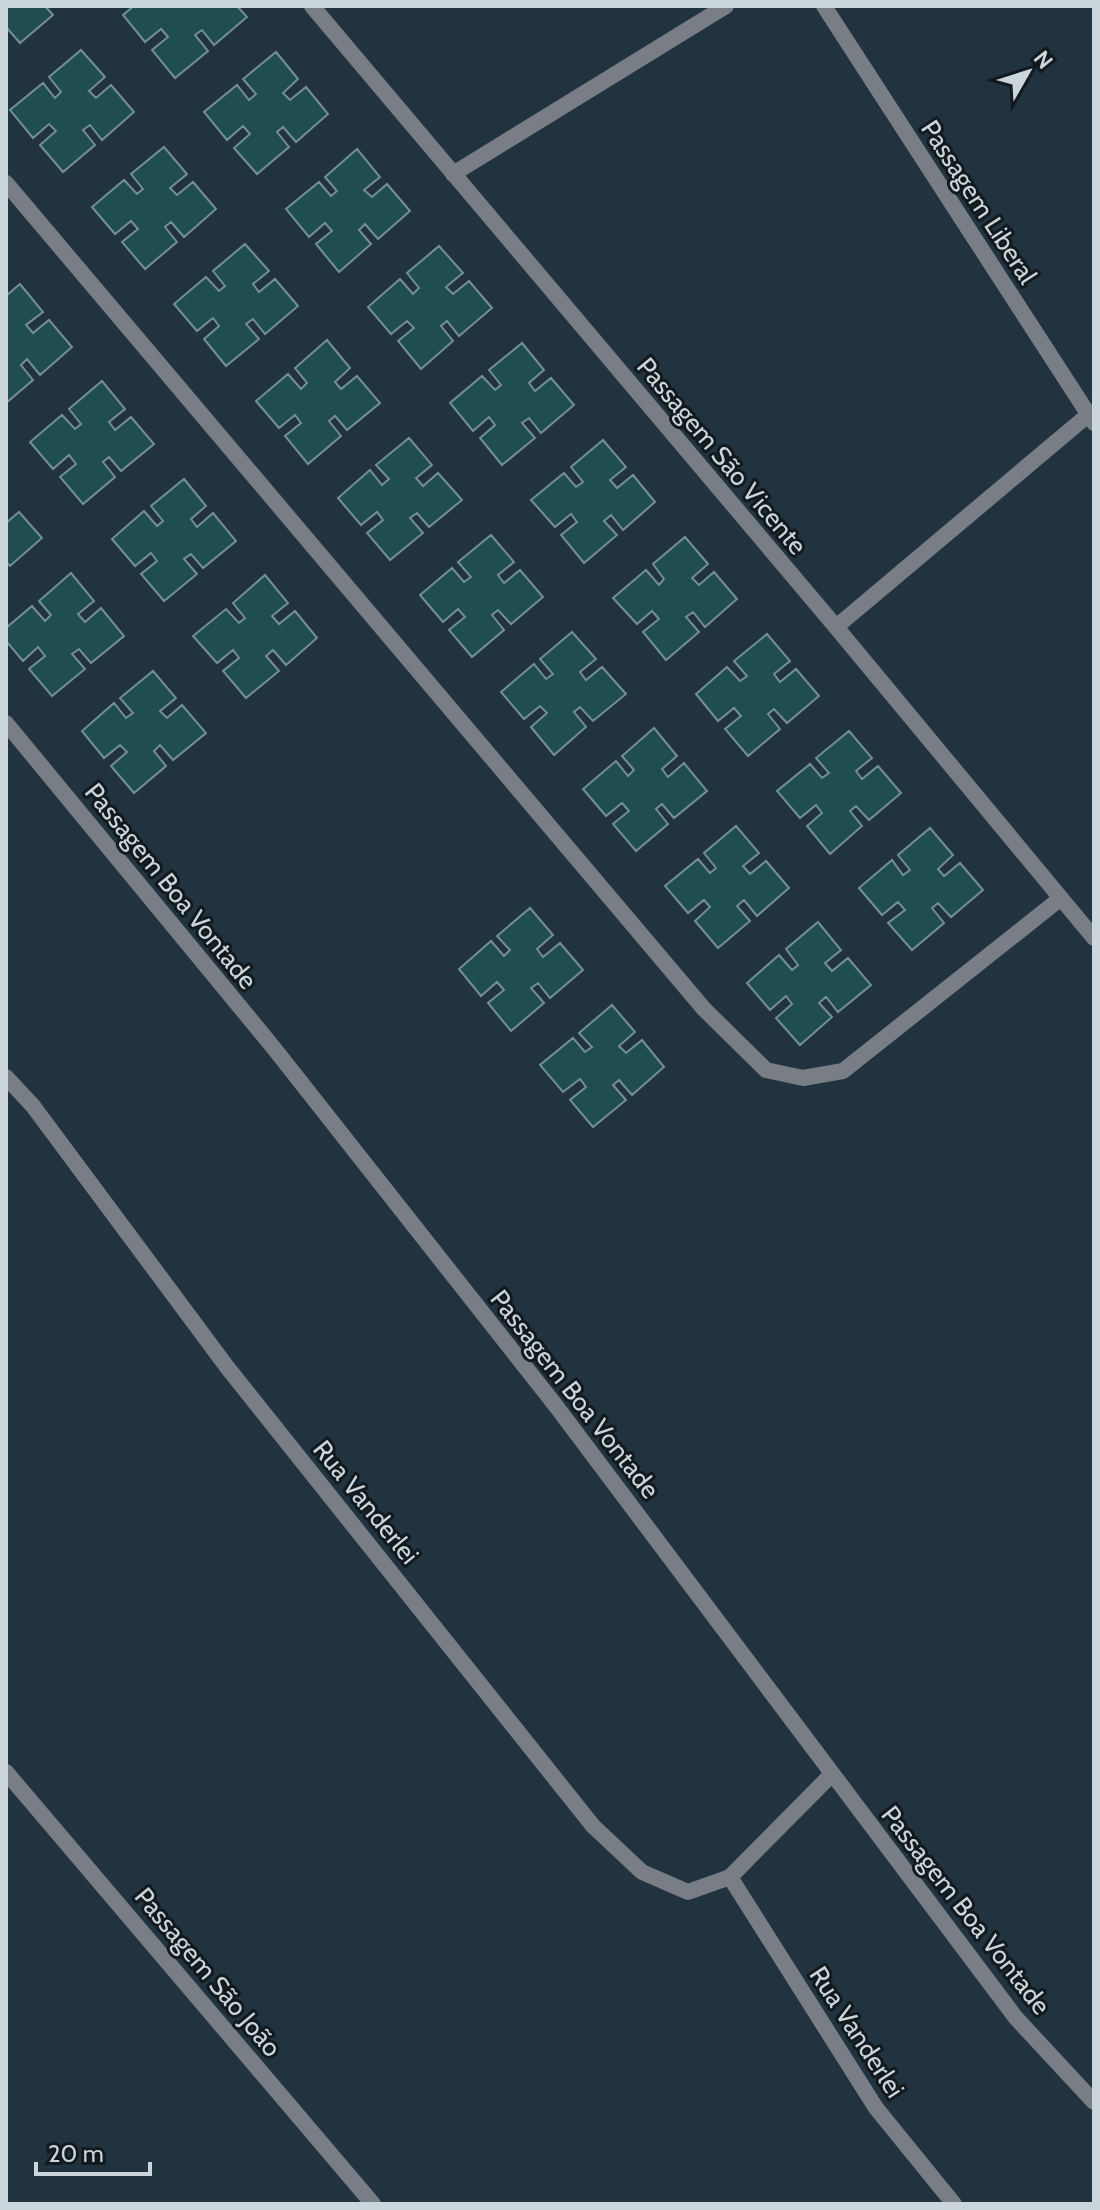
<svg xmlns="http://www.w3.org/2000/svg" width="1100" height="2210" font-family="Cabin,sans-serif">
<rect width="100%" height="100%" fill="#21333e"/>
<!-- building -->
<path fill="#1f4d52" stroke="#748f92" stroke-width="2" d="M6,6h39l8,9 -33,28 -13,-15 -1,1z
M134,6h103l10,11 -33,28 -12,-15 -7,5 13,16 -33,27 -23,-28 16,-13 -7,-8 -16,13 -22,-27z
M81,50l24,27 -16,14 7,7 15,-13 23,27 -32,28 -12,-15 -7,5 12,15 -32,27 -23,-27 16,-14 -7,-7 -16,14 -23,-28 33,-27 12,15 6,-6 -12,-15z
M276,52l22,27 -15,14 7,7 16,-13 22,27 -32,28 -13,-15 -6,5 12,15 -32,27 -23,-26 16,-14 -7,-8 -16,14 -23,-28 33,-27 12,15 7,-6 -13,-15z
M164,147l23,27 -17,14 7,7 16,-13 23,27 -32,28 -13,-15 -6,5 12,15 -32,27 -23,-27 16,-13 -7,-8 -16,13 -23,-27 32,-27 13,14 6,-5 -12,-15z
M357,149l23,28 -16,13 8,7 15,-13 23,27 -32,28 -13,-15 -6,6 12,14 -32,28 -23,-28 16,-13 -7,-8 -16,14 -23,-28 33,-27 12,14 6,-5 -12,-14z
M245,244l24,27 -16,13 6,8 16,-13 23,27 -33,28 -12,-15 -7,5 13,15 -33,27 -22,-27 15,-13 -6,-8 -16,13 -23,-27 32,-27 13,14 6,-5 -12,-15z
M439,246l24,27 -17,14 7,7 16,-13 23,27 -33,28 -12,-15 -6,5 12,15 -32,28 -23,-28 16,-13 -7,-7 -16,13 -23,-27 32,-28 13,15 6,-6 -12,-15z
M20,284l23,28 -17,13 7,8 16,-13 23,27 -32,28 -13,-16 -6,6 12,15 -27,23v-107z
M327,340l23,28 -15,14 6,7 16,-13 23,27 -33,27 -12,-14 -6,5 12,15 -33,28 -23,-28 16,-13 -6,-8 -16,13 -23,-27 32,-27 13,15 6,-6 -12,-15z
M522,343l22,27 -15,13 6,8 16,-13 23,27 -33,28 -12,-15 -7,5 13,15 -33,27 -22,-27 15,-13 -6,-8 -16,14 -23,-28 32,-27 13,14 6,-5 -12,-15z
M102,381l23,28 -16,13 6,8 16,-13 23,27 -33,27 -12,-14 -6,5 12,15 -32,27 -23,-27 16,-13 -7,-9 -16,14 -23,-27 32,-27 13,14 6,-5 -12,-15z
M409,438l23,27 -16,13 7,8 15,-13 24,27 -33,27 -12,-14 -7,5 13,15 -33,27 -23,-27 16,-13 -6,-8 -16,13 -23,-27 32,-28 12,15 7,-6 -13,-14z
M603,440l23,27 -16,13 7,8 16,-13 22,27 -32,28 -12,-15 -7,6 13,14 -33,28 -23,-28 16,-13 -6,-8 -16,13 -24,-27 33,-27 12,14 7,-5 -12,-15z
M184,479l22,27 -15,13 6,8 16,-14 23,28 -33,27 -12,-14 -7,5 13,15 -33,27 -23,-27 16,-13 -6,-8 -16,13 -23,-27 32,-28 13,15 6,-5 -12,-15z
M19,512l23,26 -32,28 -4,-4v-39z
M491,535l23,27 -16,13 6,8 16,-13 23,27 -32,27 -13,-14 -6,5 12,15 -32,27 -23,-27 16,-13 -7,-8 -15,13 -23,-27 32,-27 12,14 7,-5 -13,-15z
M685,537l23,27 -16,14 7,7 15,-13 23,27 -32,28 -12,-15 -7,5 13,15 -33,28 -23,-28 16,-13 -7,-8 -15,13 -24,-26 33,-28 13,15 5,-6 -11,-15z
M71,573l23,28 -16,13 7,8 16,-14 23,28 -33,27 -12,-14 -7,5 13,15 -33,27 -23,-27 16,-13 -7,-9 -15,14 -17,-20v-13l26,-22 13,15 6,-6 -12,-14z
M265,575l23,28 -16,13 7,8 16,-13 22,27 -31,27 -13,-15 -7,6 13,15 -33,27 -23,-27 16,-13 -6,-8 -16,13 -24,-27 33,-27 13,14 6,-5 -12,-15z
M572,632l24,27 -16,13 6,8 16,-13 24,27 -33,27 -13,-14 -6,5 12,15 -32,28 -23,-28 16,-14 -7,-7 -16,13 -23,-27 33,-28 12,15 7,-5 -13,-15z
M767,634l23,27 -16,13 6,8 16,-13 23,27 -32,27 -13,-14 -6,5 12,15 -32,27 -23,-27 16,-13 -7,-8 -16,13 -22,-27 31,-27 13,14 7,-5 -13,-15z
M153,671l23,27 -16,13 7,7 15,-13 24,28 -33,27 -13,-15 -6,6 12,15 -32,27 -23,-27 16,-14 -7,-7 -16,13 -22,-27 32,-28 12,15 7,-5 -13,-15z
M654,728l23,28 -15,13 6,8 16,-14 23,28 -33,27 -12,-14 -6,5 12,15 -32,27 -23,-27 16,-13 -7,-8 -16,13 -23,-27 33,-28 12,15 6,-6 -12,-14z
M849,731l23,27 -16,13 6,8 16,-13 23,27 -32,27 -13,-14 -6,5 12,15 -32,28 -23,-28 15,-13 -6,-8 -16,13 -23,-27 33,-27 12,14 7,-5 -13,-15z
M736,826l23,27 -16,13 7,8 16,-13 23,27 -32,28 -13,-16 -7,6 13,15 -32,27 -23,-27 15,-14 -6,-7 -16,13 -23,-27 33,-27 12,14 6,-5 -12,-15z
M930,828l23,27 -15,14 6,7 16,-13 23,27 -32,27 -13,-14 -6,5 12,15 -32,27 -24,-27 17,-13 -7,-8 -16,13 -23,-27 33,-28 11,15 7,-5 -12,-15z
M530,908l23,27 -16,14 6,8 17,-14 23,27 -33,28 -12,-15 -7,5 13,15 -33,28 -23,-28 16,-13 -7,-8 -16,14 -22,-27 32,-28 13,15 6,-6 -13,-14z
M818,922l23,28 -16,13 7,8 16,-13 23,27 -33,27 -12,-15 -7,6 13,14 -32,28 -24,-27 16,-14 -6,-8 -16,14 -23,-27 32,-28 13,15 6,-5 -12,-16z
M612,1005l23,27 -16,14 7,7 16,-13 22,27 -32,28 -13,-15 -6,5 13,15 -33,27 -23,-27 16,-13 -6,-8 -17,13 -23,-27 33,-27 12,14 7,-5 -13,-14z"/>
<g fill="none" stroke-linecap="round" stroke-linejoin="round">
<!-- minor -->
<path stroke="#797d86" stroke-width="16" d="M312,6l524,621 258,311
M824,6l270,417
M453,174l273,-168
M6,183l698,826 62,61 37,8 40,-7 218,-173
M836,627l252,-212
M6,723l267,324 283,359 460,612 78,84
M6,1077l27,29 194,261 366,459 49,46 46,20 42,-15 102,-103
M6,1772l367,432
M730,1877l146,231 78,96"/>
</g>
<g text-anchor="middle" stroke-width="6" stroke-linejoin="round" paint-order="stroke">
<!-- street labels -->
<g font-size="26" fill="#cbd6dc" stroke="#121a1f">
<text transform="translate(979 202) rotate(57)" y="9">Passagem Liberal</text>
<text transform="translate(722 456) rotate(50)" y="9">Passagem São Vicente</text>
<text transform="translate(171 886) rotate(51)" y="9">Passagem Boa Vontade</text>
<text transform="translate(575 1394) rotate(52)" y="9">Passagem Boa Vontade</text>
<text transform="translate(366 1502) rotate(51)" y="9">Rua Vanderlei</text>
<text transform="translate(966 1910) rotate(52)" y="9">Passagem Boa Vontade</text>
<text transform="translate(208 1972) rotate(50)" y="9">Passagem São João</text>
<text transform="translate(857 2032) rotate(57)" y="9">Rua Vanderlei</text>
</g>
</g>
<!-- border -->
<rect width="1100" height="2210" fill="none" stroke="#cbd6dc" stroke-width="16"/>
<!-- north arrow -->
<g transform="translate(1028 72) rotate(51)" stroke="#121a1f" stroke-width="6" paint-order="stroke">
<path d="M0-6L14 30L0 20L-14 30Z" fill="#cbd6dc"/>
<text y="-12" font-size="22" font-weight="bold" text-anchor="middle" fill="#cbd6dc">N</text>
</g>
<!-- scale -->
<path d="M36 2162v12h114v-12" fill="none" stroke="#cbd6dc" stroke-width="4"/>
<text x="48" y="2162" font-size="24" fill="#cbd6dc" stroke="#121a1f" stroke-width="6" paint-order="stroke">20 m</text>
</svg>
